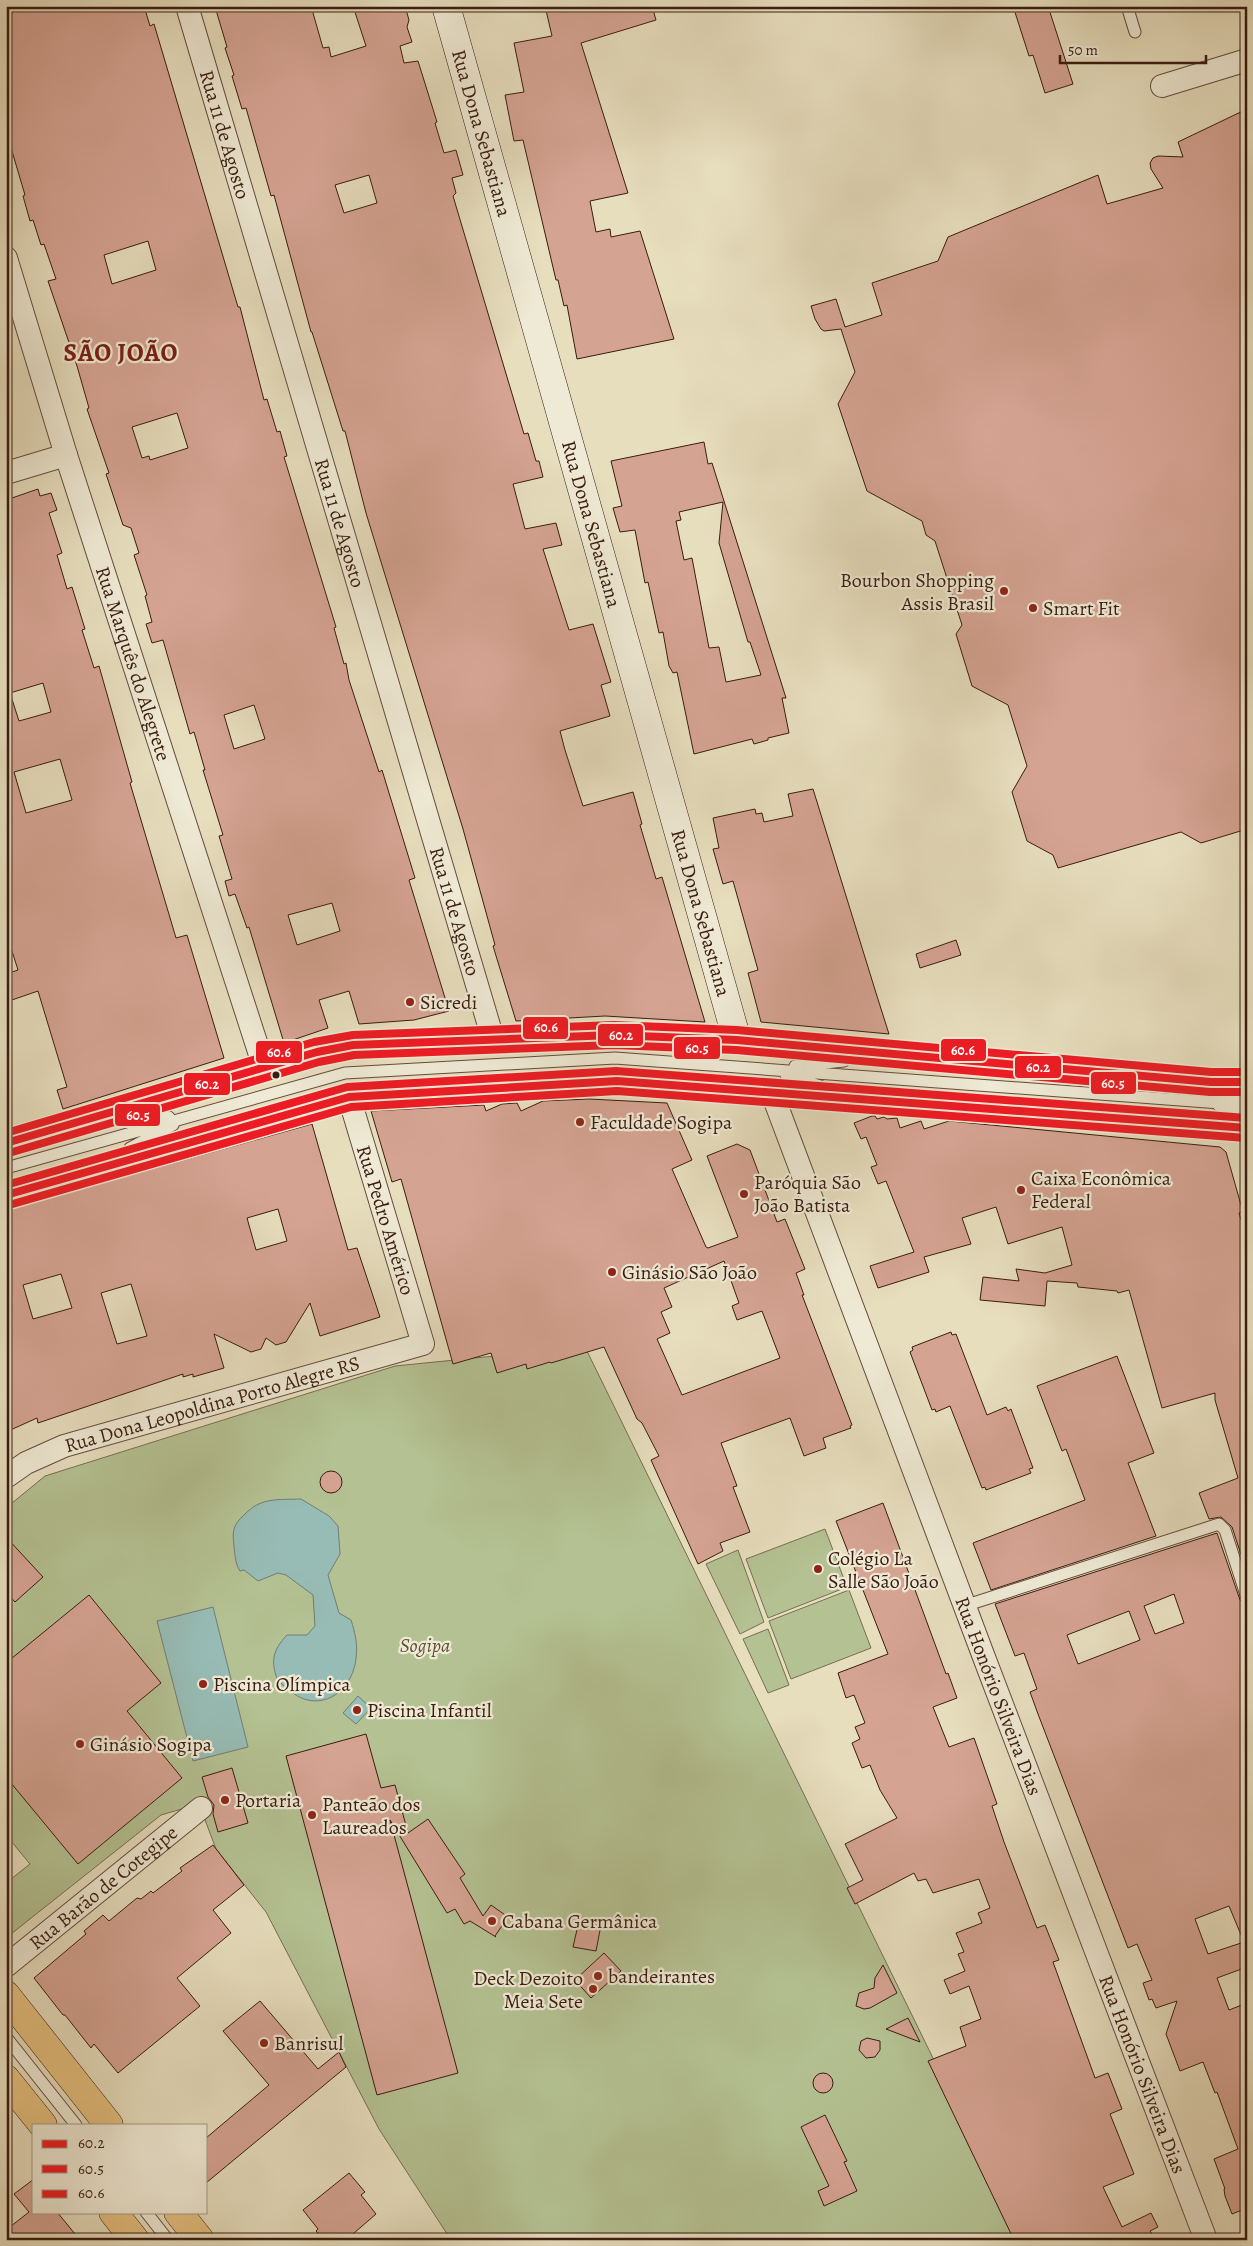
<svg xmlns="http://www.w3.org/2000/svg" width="1253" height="2246" font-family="Alegreya,serif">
<rect width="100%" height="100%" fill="#e7debe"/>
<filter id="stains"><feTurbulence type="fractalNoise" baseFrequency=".004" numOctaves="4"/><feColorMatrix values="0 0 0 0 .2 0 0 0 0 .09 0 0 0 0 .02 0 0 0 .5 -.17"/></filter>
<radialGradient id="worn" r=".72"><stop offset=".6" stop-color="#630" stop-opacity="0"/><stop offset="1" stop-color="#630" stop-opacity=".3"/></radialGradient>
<!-- green -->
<path fill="#b4c192" stroke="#776e51" d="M585,1347l437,893h-571l-72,-111 -113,-217 -50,-63 -17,-45 -38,11 -155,123v-55l24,-19 -24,-29v-327l39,-32 350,-110z
M825,1529l22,58 -79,31 -22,-59z
M738,1550l26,72 -24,12 -34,-70z
M849,1590l22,58 -80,31 -22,-58z
M768,1629l21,56 -21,8 -25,-54z"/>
<!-- water -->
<path fill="#97bcb5" stroke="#727c73" d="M301,1499l28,17 9,10 2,28 -12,21 11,38 12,7c4,12 7,25 5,38 -2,26 -25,50 -52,41 -9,-3 -18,-12 -26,-18 -8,-20 -5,-31 9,-46h20l8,-9 -2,-31 -27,-20 -8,-2 -20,8 -14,-11 -4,1c-5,-8 -5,-16 -6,-25 -2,-15 -1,-21 10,-31 17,-18 33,-15 57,-16z
M213,1607l35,140 -55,14 -36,-140z
M358,1696l13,12 -15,16 -13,-11z"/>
<!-- building -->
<path fill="#d5a392" stroke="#3a1c10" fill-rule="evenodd" d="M6,6h138l6,20 4,-2 84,283h2l24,93 3,-1 10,33 3,-1 7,25 -3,1 52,170 -2,1 10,36 2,-1 3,17 30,92 3,-2 33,108 -6,2 40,131 -35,9 -55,4 -10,-33 -30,9 9,28 -44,15 -35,-116 -2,1 -12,-34 -6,2 -4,-15 7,-2 -13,-43 4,-1 -20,-65h2l-11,-38 -4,2 -27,-94 -11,3 -6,-19 6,-2 -7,-26 2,-1 -13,-40 5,-2 -8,-25 -8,-3 -17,-51 3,-1 -22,-64 2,-1 -12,-42 -29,-85 8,-2 -12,-35 -3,1 -8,-25 -3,1 -7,-25 2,-1 -19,-64zM148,241l8,29 -44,14 -8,-29zM177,413l11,35 -38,12 -1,-4 -7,2 -10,-31zM254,705l11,34 -31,10 -10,-34zM332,903l8,28 -43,14 -9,-30z
M217,6h94l12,42 6,-1 2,10 35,-11 -13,-40h52l4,14 -2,7 5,15 -12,4 4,17 14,-2 19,61 -2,1 9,30 12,-3 7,25 -11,3 4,15 -3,3 71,238 4,-1 8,28h3l4,16 -30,7 12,45 31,-6 6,22 -19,4 26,81 24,-6 18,58 -10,3 9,31 -50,15 5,19 18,56 50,-14 9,32 -2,1 16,54 6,-2 43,145 -100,-6 -89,5 -23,-75 2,-1 -32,-116 -97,-316 -21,-82h-2l-31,-99h-1l-37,-137 -3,1 -25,-88 -4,1 -10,-33 2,-1 -9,-27 2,-1 -11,-37zM369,175l8,28 -33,10 -9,-28z
M545,6h107l4,14 -75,23 47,150 -38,8 6,31 14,-3 1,8 29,-6 34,108 -97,20 -10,-54 -3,1 -6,-26h-2l-33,-140 -9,1 -9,-46 19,-3 -10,-49 38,-7z
M1013,6h35l25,78 -28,9 -12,-38 -4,1z
M1247,109v720l-46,14 -20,-11 -123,36 -5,-13 -26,-14 -15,-49 15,-26 -19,-61 -36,-19 -16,-52 6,-9 -27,-84 -9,-6 -4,-14 -55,-30 -29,-87 17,-32 -14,-43 -17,2 -3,-2 -6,-10 -4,-13 25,-7 9,28 37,-12 -10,-32 66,-22 10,-24 150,-62 9,29 56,-16 -12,-19 -1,-6 3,-5 5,-2 25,1 -5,-15z
M704,442l4,22 4,-1 74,235h-4l7,35 -21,5v2l-14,4 -2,-5 -58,15 -17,-82 -4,1 -4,-7 -6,-34 -4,1 -11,-51 -3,1 -10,-53 -15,2 -7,-24 9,-2 -11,-45zM723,502l-4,41 29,99h2l11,33 -35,7 -7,-35 -10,1 -17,-90 -8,2 -8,-39 5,-1 -2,-8z
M38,489l2,7 11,-3 6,17 -8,3 13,40 -5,2 10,34 5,-2 13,42 -3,1 12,38 5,-2 33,116 -2,1 46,155 11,-3 37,123 -161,51 -6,-19 10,-3 -29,-96 -32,11v-28l12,-4 -12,-38v-421l6,-2 -3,-10zM43,683l8,29 -32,9 -9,-28zM60,759l12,41 -46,13 -12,-41z
M813,789l63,204 13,41 -128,-12 -13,-49 10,-3 -25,-89 -10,3 -10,-35 6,-1 -6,-30 42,-9 1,5 6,-1 2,9 29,-6 -5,-22z
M956,940l5,15 -41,13 -4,-14z
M589,1099l78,4 25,57 -20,9 34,78 2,1 30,-11 -31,-81 30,-12 13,6 27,72 8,-3 20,50 -9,4 8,22h-2l50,130 -2,1 1,2 -28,10 3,10 -22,8 -14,-38 -69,25 16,43 -4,1 17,45 -30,11 3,8 -25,13 -47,-104 8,-4 -17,-33 -5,-4 -33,-72 -53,16 -1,-1 -23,7 -1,-5 -29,9 -6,-20 -38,11 -52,-185 -9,3 -21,-71 113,-6 2,6 16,-7 15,-1 4,8 22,-10zM724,1261l15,42 -7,3 5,14 25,-9 18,47 -98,37 -25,-56 13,-6 -9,-21 11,-5 -8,-19z
M872,1116h3l2,3 7,-2 3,2 10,-1 3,10 21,-7 3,8 25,-8 271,26 6,5 17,60 -4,1 8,27v333l-15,-46 -11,-10 -12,2 -10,-26 39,-15 -23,-78v-7l-53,15 -33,-118 -11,3 -1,-2 -39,-4 -1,-4 -30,-2 -2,25 -65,-6 3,-23 36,4 -3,-12 29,4 27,-8 -10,-38 -54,17 -12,-37 -34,11 9,26 -47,13 5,15 -51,16 -8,-22 44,-14 -28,-71 -8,3 -7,-17 6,-2 -11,-28 -5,2 -7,-16z
M312,1124l36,126 9,-2 23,69 -60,19 -10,-33 -24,39 -10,3 -10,-7 -5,11 -10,3 -37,-18 10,34 -31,9v-3l-10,3v-3l-145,49 -1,-5 -31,14v-222zM278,1209l9,32 -31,9 -9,-32zM61,1274l11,34 -39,11 -10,-34zM131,1284l16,52 -30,8 -16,-51z
M951,1332l1,3 4,-1 31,81 19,-8 2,4 3,-2 22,59 -4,1 2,4 -45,17 -1,-3 -3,1 -32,-82 -14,6 -1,-3 -3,1 -22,-58 3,-2 -1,-3z
M1117,1356l37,97 -26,10 28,73 -165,54 -18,-47 112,-43 -19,-51 -4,2 -25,-65z
M320 1482a11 11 0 1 1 22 0a11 11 0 1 1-22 0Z
M883,1503l63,171 2,-1 9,25 -24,9 16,40 25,-9 23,66 -5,2 12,36 33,86 8,-3 14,35 -6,2 42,116 13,-5 14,36 -12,5 24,60 -31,13 19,40 29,-14 7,14 -8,4 2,3 -10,6h-128l-86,-179 38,-15 -6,-19 21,-8 -12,-33 -19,8 -6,-14 21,-9 -7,-17 6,-2 -8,-19 26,-10 -4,-10 12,-5 -11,-29 -46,14 -7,-14 -8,2 -4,-8 -59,31 -8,-16 16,-8 -18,-36 52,-26 -17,-28 -10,-25 -8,3 -10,-25 8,-4 -5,-12 10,-4 -11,-28 -8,3 -8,-25 50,-19 -52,-133z
M1217,1533l23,67 7,5v362l-30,11 12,32 18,-7v205l-15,6 -7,-18 -1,-7h1l-11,-30 24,-10 -21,-57 -2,1 -12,-31 -23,9 -14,-37 11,-33 -21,7 -4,-9 -3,1 -6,-17 9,-3 -15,-36 -9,4 -90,-234 -8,-22 7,-3 -13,-36 -9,3 -20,-52zM1174,1594l10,29 -29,11 -11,-28zM1129,1611l11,29 -62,24 -11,-29zM1229,1906l15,36 -36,12 -13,-35z
M6,1537l37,40 -28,25 -9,-10z
M89,1595l72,88 -34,28 55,67 -104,86 -72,-87v-114z
M366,1734l15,54 14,-3 13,48 20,-14 37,55 -5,4 23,38 8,-11 17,12 -13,19 1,1 -26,-16 -6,3 -9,-15 -8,4 -57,-93 68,253 -81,22 -91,-339z
M232,1768l16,55 -30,9 -5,-18 1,-9 -6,-8 -6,-20z
M213,1845l31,40 -31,25 18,23 -54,45 23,28 -82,67 -24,-29 -3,4 -26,-33h-2l-29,-37 52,-44 -2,-3 19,-16 6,6 28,-23 4,1 10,-8 2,2 29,-22 -2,-3z
M579,1921l22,4 -5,26 -23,-4z
M604,1953l17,18 -30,27 -16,-18z
M883,1965l14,28 -27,15 -6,1 -8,-3 3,-13 15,-5 1,-10z
M260,2001l58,68 21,-17 7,15 -140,116v-45l63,-53 -46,-54z
M908,2018l12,24 -34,-13z
M867,2038l13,3v9l-5,7 -9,1 -7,-8 2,-9z
M813 2083a10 10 0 1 1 20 0a10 10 0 1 1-20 0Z
M825,2115l22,46 -3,1 13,29 -33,15 -6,-15 11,-5 -28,-59z
M349,2173l16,19 -4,3 15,19 -30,26h-22l-8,-9 2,-2 -15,-19z
M34,2179v33h23l23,28h-74v-10l23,-18 -15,-18z"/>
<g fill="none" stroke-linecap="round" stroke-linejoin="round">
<defs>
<path id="lane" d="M1127,6l8,26
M795,1066l49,-5
M786,1075l34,11
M120,1120l49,-3
M130,1148l43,-23
M6,1168l339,-95 270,-15 632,47
M964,1606l255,-82 6,6 22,68
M6,2037l70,88
M146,2212l22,28"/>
<g id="street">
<path id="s1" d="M187,6l306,1033"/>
<path d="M1162,86l85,-26"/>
<path id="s2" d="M6,258l60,197 198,612"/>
<path d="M6,473l60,-18"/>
<path id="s3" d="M772,1093l210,559 224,588"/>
<path id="s4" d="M6,1477l20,-14 38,-17 359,-102 -74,-247"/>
<path id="s5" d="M6,1966l195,-158"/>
</g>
<g id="secondary">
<path id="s6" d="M446,6l291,1034"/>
<path d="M1211,1082l36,46"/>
<path d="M6,1143l258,-76 53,-15 36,-7 261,-10 123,5 474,42h36"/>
<path d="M6,1195l343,-98 268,-16 630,47"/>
</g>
<path id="primary" d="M6,1995l103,130
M6,2079l37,46
M113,2212l22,28
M178,2212l22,28"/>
</defs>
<!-- lane casing -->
<use href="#lane" stroke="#654c3c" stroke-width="13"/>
<!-- street casing -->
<use href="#street" stroke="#654c3c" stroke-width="24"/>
<!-- secondary casing -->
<use href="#secondary" stroke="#3a1c10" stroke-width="29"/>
<!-- primary casing -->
<use href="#primary" stroke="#3a1c10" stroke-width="29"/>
<!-- lane -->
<use href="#lane" stroke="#efead5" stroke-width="11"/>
<!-- street -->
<use href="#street" stroke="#efead5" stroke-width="22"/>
<!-- secondary -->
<use href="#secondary" stroke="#efead5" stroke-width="28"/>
<!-- primary -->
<use href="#primary" stroke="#e4bf7f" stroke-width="28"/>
<defs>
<path id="bus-1" d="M6,1143l311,-91 36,-7 261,-10 123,5 474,42h36
M6,1195l343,-98 268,-16 630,47"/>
<path id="bus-2" d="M9,1153l310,-91 35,-7 260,-10 122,5 474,42h37
M9,1205l342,-98 266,-16 629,47"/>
<path id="bus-3" d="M6,1133l308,-91 39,-7 261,-10 123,5 474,42h36
M6,1185l341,-98 269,-16 631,47"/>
</defs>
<!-- bus-1 casing -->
<use href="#bus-1" stroke="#efead5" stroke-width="11"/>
<!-- bus-2 casing -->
<use href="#bus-2" stroke="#efead5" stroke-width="11"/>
<!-- bus-3 casing -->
<use href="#bus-3" stroke="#efead5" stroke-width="11"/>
<!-- bus-1 -->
<use href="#bus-1" stroke="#ed1c24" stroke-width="8"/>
<!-- bus-2 -->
<use href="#bus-2" stroke="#ed1c24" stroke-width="8"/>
<!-- bus-3 -->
<use href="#bus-3" stroke="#ed1c24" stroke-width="8"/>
</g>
<!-- markers -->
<g fill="#8f2418" stroke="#efead5" stroke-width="2">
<circle cx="1004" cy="591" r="5"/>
<circle cx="1033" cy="608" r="5"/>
<circle cx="410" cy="1002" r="5"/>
<circle cx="580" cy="1122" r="5"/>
<circle cx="1021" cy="1190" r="5"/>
<circle cx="744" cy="1194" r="5"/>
<circle cx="612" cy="1272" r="5"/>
<circle cx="818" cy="1569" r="5"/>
<circle cx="203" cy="1684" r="5"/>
<circle cx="357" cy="1710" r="5"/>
<circle cx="80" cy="1744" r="5"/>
<circle cx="225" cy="1800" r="5"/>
<circle cx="312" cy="1815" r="5"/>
<circle cx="492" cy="1921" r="5"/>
<circle cx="598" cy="1976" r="5"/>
<circle cx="593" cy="1989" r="5"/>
<circle cx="264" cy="2043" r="5"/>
</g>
<circle fill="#3a1c10" stroke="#efead5" stroke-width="2" cx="276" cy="1075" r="4.5"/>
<g text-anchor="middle" stroke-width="4.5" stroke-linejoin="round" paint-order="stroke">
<!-- street labels -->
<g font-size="20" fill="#3a1c10" stroke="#efead5">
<text dy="7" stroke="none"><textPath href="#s6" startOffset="132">Rua Dona Sebastiana</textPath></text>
<text dy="7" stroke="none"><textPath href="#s1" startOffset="134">Rua 11 de Agosto</textPath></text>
<text dy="7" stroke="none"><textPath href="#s1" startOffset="539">Rua 11 de Agosto</textPath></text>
<text dy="7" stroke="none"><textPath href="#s6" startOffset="538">Rua Dona Sebastiana</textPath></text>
<text dy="7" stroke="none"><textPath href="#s2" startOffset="425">Rua Marquês do Alegrete</textPath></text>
<text dy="7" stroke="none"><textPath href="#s1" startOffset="944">Rua 11 de Agosto</textPath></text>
<text dy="7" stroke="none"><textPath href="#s6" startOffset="942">Rua Dona Sebastiana</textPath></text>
<text transform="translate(386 1220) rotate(73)" y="7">Rua Pedro Américo</text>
<text dy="7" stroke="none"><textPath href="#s4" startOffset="220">Rua Dona Leopoldina Porto Alegre RS</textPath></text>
<text dy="7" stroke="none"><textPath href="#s3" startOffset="644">Rua Honório Silveira Dias</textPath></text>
<text dy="7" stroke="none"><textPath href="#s5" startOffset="125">Rua Barão de Cotegipe</textPath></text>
<text dy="7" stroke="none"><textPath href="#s3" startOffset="1049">Rua Honório Silveira Dias</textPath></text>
</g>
<!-- poi labels -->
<g font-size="20" fill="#3a1c10" stroke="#efead5" text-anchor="start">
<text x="994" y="587" text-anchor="end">Bourbon Shopping<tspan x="994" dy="23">Assis Brasil</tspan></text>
<text x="1043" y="615">Smart Fit</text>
<text x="420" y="1009">Sicredi</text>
<text x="590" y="1129">Faculdade Sogipa</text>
<text x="1031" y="1185">Caixa Econômica<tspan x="1031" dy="23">Federal</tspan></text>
<text x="754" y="1189">Paróquia São<tspan x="754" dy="23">João Batista</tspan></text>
<text x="622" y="1279">Ginásio São João</text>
<text x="828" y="1565">Colégio La<tspan x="828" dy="23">Salle São João</tspan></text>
<text x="213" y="1691">Piscina Olímpica</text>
<text x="367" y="1717">Piscina Infantil</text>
<text x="90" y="1751">Ginásio Sogipa</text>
<text x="235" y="1807">Portaria</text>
<text x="322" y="1811">Panteão dos<tspan x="322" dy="23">Laureados</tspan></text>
<text x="502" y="1928">Cabana Germânica</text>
<text x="608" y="1983">bandeirantes</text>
<text x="583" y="1985" text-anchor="end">Deck Dezoito<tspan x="583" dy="23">Meia Sete</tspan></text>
<text x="274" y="2050">Banrisul</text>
</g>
<!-- park labels -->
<g font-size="20" font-style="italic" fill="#5f4e37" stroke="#efead5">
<text x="425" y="1652">Sogipa</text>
</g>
<!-- district labels -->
<g font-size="25" font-weight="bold" letter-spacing="1" fill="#7a1f14" stroke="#efead5">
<text x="121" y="361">SÃO JOÃO</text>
</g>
</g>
<g stroke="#efead5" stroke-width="2">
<rect x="522" y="1016" width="47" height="24" rx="5" fill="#ed1c24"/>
<rect x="597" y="1023" width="47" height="24" rx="5" fill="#ed1c24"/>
<rect x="673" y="1036" width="48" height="24" rx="5" fill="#ed1c24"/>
<rect x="940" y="1038" width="47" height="24" rx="5" fill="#ed1c24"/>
<rect x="255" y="1040" width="48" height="24" rx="5" fill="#ed1c24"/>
<rect x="1014" y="1055" width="48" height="24" rx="5" fill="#ed1c24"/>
<rect x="1090" y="1071" width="47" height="24" rx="5" fill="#ed1c24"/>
<rect x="183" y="1072" width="48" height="24" rx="5" fill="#ed1c24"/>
<rect x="114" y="1103" width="47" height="24" rx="5" fill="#ed1c24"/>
</g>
<g font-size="14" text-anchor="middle" font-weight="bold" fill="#fff">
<text x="546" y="1032">60.6</text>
<text x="621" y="1040">60.2</text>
<text x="697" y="1053">60.5</text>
<text x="963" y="1055">60.6</text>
<text x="279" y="1057">60.6</text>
<text x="1038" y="1072">60.2</text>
<text x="1113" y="1088">60.5</text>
<text x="207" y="1089">60.2</text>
<text x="138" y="1120">60.5</text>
</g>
<!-- margin -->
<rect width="1253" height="2246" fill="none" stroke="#e7debe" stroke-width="25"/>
<rect x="8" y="8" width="1238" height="2231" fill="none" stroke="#3a1c10" stroke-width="2.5"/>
<rect x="12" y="12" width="1228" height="2221" fill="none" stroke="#3a1c10"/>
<!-- legend -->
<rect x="32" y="2124" width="175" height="90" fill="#efead5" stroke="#a79886"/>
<rect x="42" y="2140" width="25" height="8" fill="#ed1c24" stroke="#a79886"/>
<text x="78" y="2148" font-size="15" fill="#3a1c10">60.2</text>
<rect x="42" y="2165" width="25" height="8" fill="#ed1c24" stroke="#a79886"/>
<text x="78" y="2174" font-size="15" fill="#3a1c10">60.5</text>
<rect x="42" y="2190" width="25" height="8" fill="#ed1c24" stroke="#a79886"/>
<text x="78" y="2198" font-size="15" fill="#3a1c10">60.6</text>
<!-- scale -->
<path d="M1060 55v8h146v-8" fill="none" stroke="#3a1c10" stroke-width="2.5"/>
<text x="1068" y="55" font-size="15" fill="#3a1c10" stroke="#efead5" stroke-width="4" paint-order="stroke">50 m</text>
<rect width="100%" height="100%" filter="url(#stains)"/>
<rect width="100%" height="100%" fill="url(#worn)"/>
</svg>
